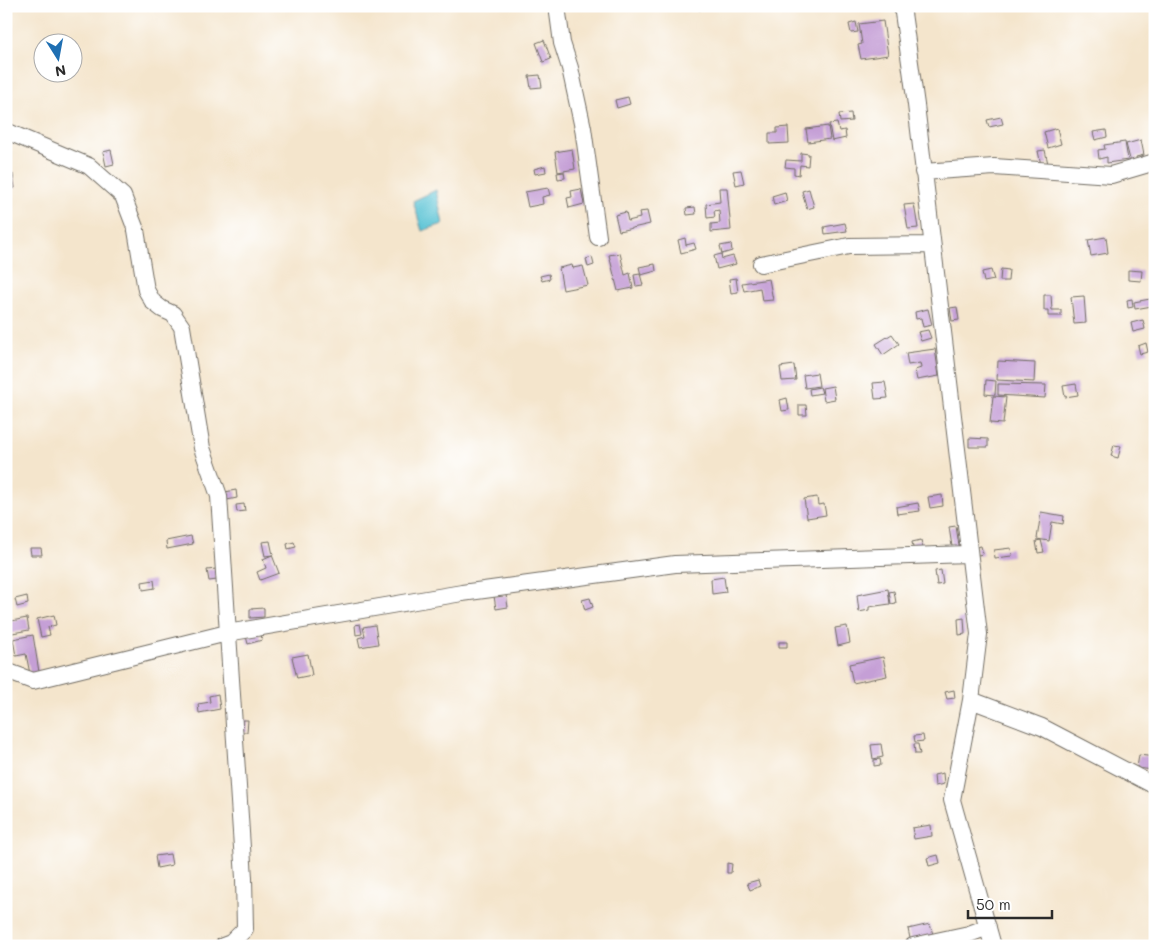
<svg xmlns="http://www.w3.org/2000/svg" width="1161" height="952" font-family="Mali,sans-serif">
<rect width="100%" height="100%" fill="#fff"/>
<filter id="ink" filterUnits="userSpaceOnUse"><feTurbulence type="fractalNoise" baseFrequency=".02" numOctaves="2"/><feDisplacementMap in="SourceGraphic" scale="10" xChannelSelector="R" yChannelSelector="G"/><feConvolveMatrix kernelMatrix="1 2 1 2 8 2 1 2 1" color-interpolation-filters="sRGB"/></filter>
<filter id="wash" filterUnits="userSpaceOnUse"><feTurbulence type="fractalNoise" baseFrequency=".0096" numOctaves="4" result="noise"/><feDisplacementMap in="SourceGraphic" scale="20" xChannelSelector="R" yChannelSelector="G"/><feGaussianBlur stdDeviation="1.12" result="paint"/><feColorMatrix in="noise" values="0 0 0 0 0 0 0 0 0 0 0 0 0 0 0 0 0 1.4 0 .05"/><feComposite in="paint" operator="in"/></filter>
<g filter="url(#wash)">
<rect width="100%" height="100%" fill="#f4e5cc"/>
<!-- water -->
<path fill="#58c2d4" stroke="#427680" d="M436,190l7,34 -21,7 -9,-30z"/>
<g id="blocks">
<!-- building -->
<path fill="#c59fd6" d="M698,6h14v1l-13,3z
M883,21l5,34 -27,4 -3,-14 4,-1 -3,-20z
M856,22l2,10 -7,1 -2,-9z
M544,40l7,19 -8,3 -7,-19z
M540,75l2,12 -11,1 -2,-12z
M628,97l2,7 -13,4 -2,-8z
M851,113l1,8 -12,1 -1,-8z
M1001,117l2,7 -14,3 -2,-7z
M837,123l2,8 6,-1 1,8 -14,3 -3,-17z
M828,126l2,13 -22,3 -2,-13z
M788,127l1,16 -20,1v-11h8v-5z
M1057,128l4,16 -13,4 -4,-16z
M1106,130l1,7 -12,3 -2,-8z
M1141,140l3,15 -8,2 1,5 -6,1 -5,-19z
M1125,142l3,18 -21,3v-6l-8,2 -1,-9 7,-1 -1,-4z
M572,149l3,20 -17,3 -3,-20z
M111,150l3,14 -8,2 -3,-14z
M1045,150l3,14 -7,1 -3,-14z
M801,153l8,1 -1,12 -8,-1 -1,10 -5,-1v-6l-9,-1 1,-7 15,1z
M545,166l1,6 -11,2 -1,-5z
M741,170l3,13 -8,2 -3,-14z
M564,172l1,6 -7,1 -1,-6z
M13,174l2,14 -9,1v-14z
M548,188l2,7 -8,2 1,7 -15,3 -3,-15z
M719,188h8l4,42 -20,2v-8l9,-1 -1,-13 -5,1 1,6 -8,1 -1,-14 14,-2z
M581,189l3,15 -15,4 -2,-10 5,-1 -1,-6z
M809,189l5,18 -7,2 -5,-18z
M785,192l2,9 -13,4 -2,-9z
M914,204l4,24 -10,1 -4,-24z
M695,207l1,7 -9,1 -1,-7z
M647,211l3,13 -31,7 -4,-16 11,-3 2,9 12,-3 -1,-6z
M845,223l2,8 -22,3 -1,-7z
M1106,237l2,16 -17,3 -3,-16z
M685,238l1,7 8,-2 2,6 -15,4 -3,-13z
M731,244l1,7 -10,3 -2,-8z
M620,253l5,22 5,-2 3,15 -15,3 -9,-36z
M721,254l1,5 11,-3 3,8 -19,5 -3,-13z
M592,257l2,8 -6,2 -2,-8z
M655,264l1,7 -15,4 -2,-8z
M572,265l1,3 10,-2 5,19 -25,5 -4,-22z
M1001,269l8,1 -1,11h-8z
M991,270l3,10 -10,2 -2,-10z
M1128,270l14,1 -1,10 -13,-1z
M549,274l1,5 -8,2 -2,-5z
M640,274l3,11 -7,1 -2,-11z
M736,278l2,14 -7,1 -2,-14z
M769,279l4,21 -11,1 -2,-13 -16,3 -2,-8z
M1044,295h7l1,15h9v6h-13v-6h-4z
M1084,296l2,27 -12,1 -3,-27z
M1132,299l1,8 -5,1 -1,-8z
M1150,299l2,7 -17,3 -1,-7z
M957,307l2,13 -7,1 -2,-13z
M928,309l4,16 -9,2 -2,-9 -5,1 -1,-7z
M1143,320l2,9 -12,3 -2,-9z
M928,330l3,8 -10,3 -3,-9z
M892,334l7,10 -16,11 -7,-11z
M1146,343l2,9 -8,2 -2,-8z
M935,349l4,27 -22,4 -2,-10 6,-2 -1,-5 -12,2 -2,-12z
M998,361l37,2 -1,19 -37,-2z
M794,365l2,15 -14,1 -2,-14z
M817,373l2,13 -14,2 -2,-13z
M986,380l10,1 -1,14 -10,-1z
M885,382l3,16 -13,1 -2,-16z
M998,384l48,1 -1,13 -47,-3z
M1076,384l2,11 -13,2 -2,-11z
M833,386l2,13 -11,2 -2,-13z
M820,387l2,6 -12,2 -1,-6z
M993,396l13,1 -3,27 -13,-1z
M787,398l2,12 -7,1 -2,-11z
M799,405h7l1,10h-8z
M969,438l19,1v8h-19z
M1114,445l7,1 -3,12 -7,-2z
M236,490l1,8 -10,2 -2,-8z
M942,495l1,11 -13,2 -2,-11z
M817,497l1,8 6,-1 2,11 -19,3 -3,-19z
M918,503l2,8 -23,3 -1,-7z
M244,504l1,7 -8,1 -1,-7z
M1041,512l23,4 -1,8 -11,-2 -3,19 -12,-2z
M956,526l4,26 -7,1 -4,-26z
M191,536l2,8 -26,5 -1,-8z
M921,540l2,9 -9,4 -2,-11z
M1041,540l3,12 -6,1 -2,-12z
M270,541l3,14 -8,1 -3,-14z
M294,542l2,5 -8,2 -1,-5z
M981,546l2,8 -5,1 -2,-8z
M30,548h11l1,7h-11z
M1011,548l1,8 -17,2 -1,-8z
M272,555l7,18 -19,7 -3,-8 9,-4 -3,-9z
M216,569l1,11 -8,1 -2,-11z
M941,570l2,14 -6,1 -2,-14z
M724,577l2,15 -14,2 -1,-15z
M154,580l1,8 -12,2 -1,-8z
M888,589l2,15 -21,3v3l-10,2 -2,-17z
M894,591l2,12 -5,1 -2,-12z
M506,595l2,12 -12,2 -2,-13z
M27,596l1,8 -11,3 -2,-8z
M590,598l3,9 -8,3 -3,-10z
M264,608v9l-14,1v-9z
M54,615l2,10 -8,2 2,8 -9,2 -4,-18z
M27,618l2,12 -22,4 -1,-12z
M964,618l1,16 -6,1 -1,-16z
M360,624l2,10 -6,1 -1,-10z
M375,625l3,19 -18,3 -2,-9 7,-2 -2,-9z
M847,626l3,17 -12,3 -3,-18z
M261,633l1,7 -14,4 -2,-8z
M33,635l6,37 -9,2 -4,-20 -10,2 -3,-17z
M779,642h8v5h-8z
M308,654l4,21 -15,3 -5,-21z
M883,657l4,19 -34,7 -4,-19z
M954,690l1,8 -8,1 -2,-7z
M218,694l2,15 -21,4 -1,-9 12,-2 -1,-6z
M239,720h9l-1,12h-9z
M923,735l1,6 -9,1 -1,-6z
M881,744l2,13 -10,2 -2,-14z
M914,744h4l2,10h-5z
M1139,755l16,2 -2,13 -16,-2z
M880,759l1,6 -7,1v-6z
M943,773l1,11 -9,2 -1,-11z
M931,825l1,11 -18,3 -2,-11z
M170,854l2,11 -15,3 -2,-12z
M938,855l2,8 -11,3 -2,-8z
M727,863l5,1 -1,9h-4z
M758,880l2,6 -10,4 -3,-7z
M930,924l4,14 -23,5 -3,-14z"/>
</g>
</g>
<g filter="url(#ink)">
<use href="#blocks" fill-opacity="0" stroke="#716c63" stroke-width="1"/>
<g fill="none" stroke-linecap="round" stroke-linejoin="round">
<defs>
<path id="minor" d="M557,6l5,37 8,25 13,60 15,109
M902,6l14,99 63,529 -8,66 -19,100 41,146
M6,131l83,35 34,30 13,34 10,60 7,12 9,7 11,5 9,13 20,121 17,48 25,382 1,51 -14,14 -8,3
M923,172l71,-5 117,8 44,-13
M761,264l88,-18 83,-1
M6,671l27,10 194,-48 235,-40 213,-29 293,-10
M971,700l71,27 113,59
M913,946l56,-12 19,-7"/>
</defs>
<!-- minor casing -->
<use href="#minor" stroke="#716c63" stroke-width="18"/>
<!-- minor -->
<use href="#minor" stroke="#fff" stroke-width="16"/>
</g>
</g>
<!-- margin -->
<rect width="1161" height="952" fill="none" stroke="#fff" stroke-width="25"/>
<!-- north arrow -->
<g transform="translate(58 58) rotate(169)"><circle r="24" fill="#ffffff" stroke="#aaaaaa"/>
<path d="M0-4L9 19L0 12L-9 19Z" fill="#1f6fb2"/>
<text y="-8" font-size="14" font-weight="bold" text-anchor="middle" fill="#2b2b2b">N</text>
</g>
<!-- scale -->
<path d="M968 910v8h84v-8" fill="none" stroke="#2b2b2b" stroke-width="2.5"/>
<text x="976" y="910" font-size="15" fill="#2b2b2b" stroke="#ffffff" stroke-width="4" paint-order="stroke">50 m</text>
</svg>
